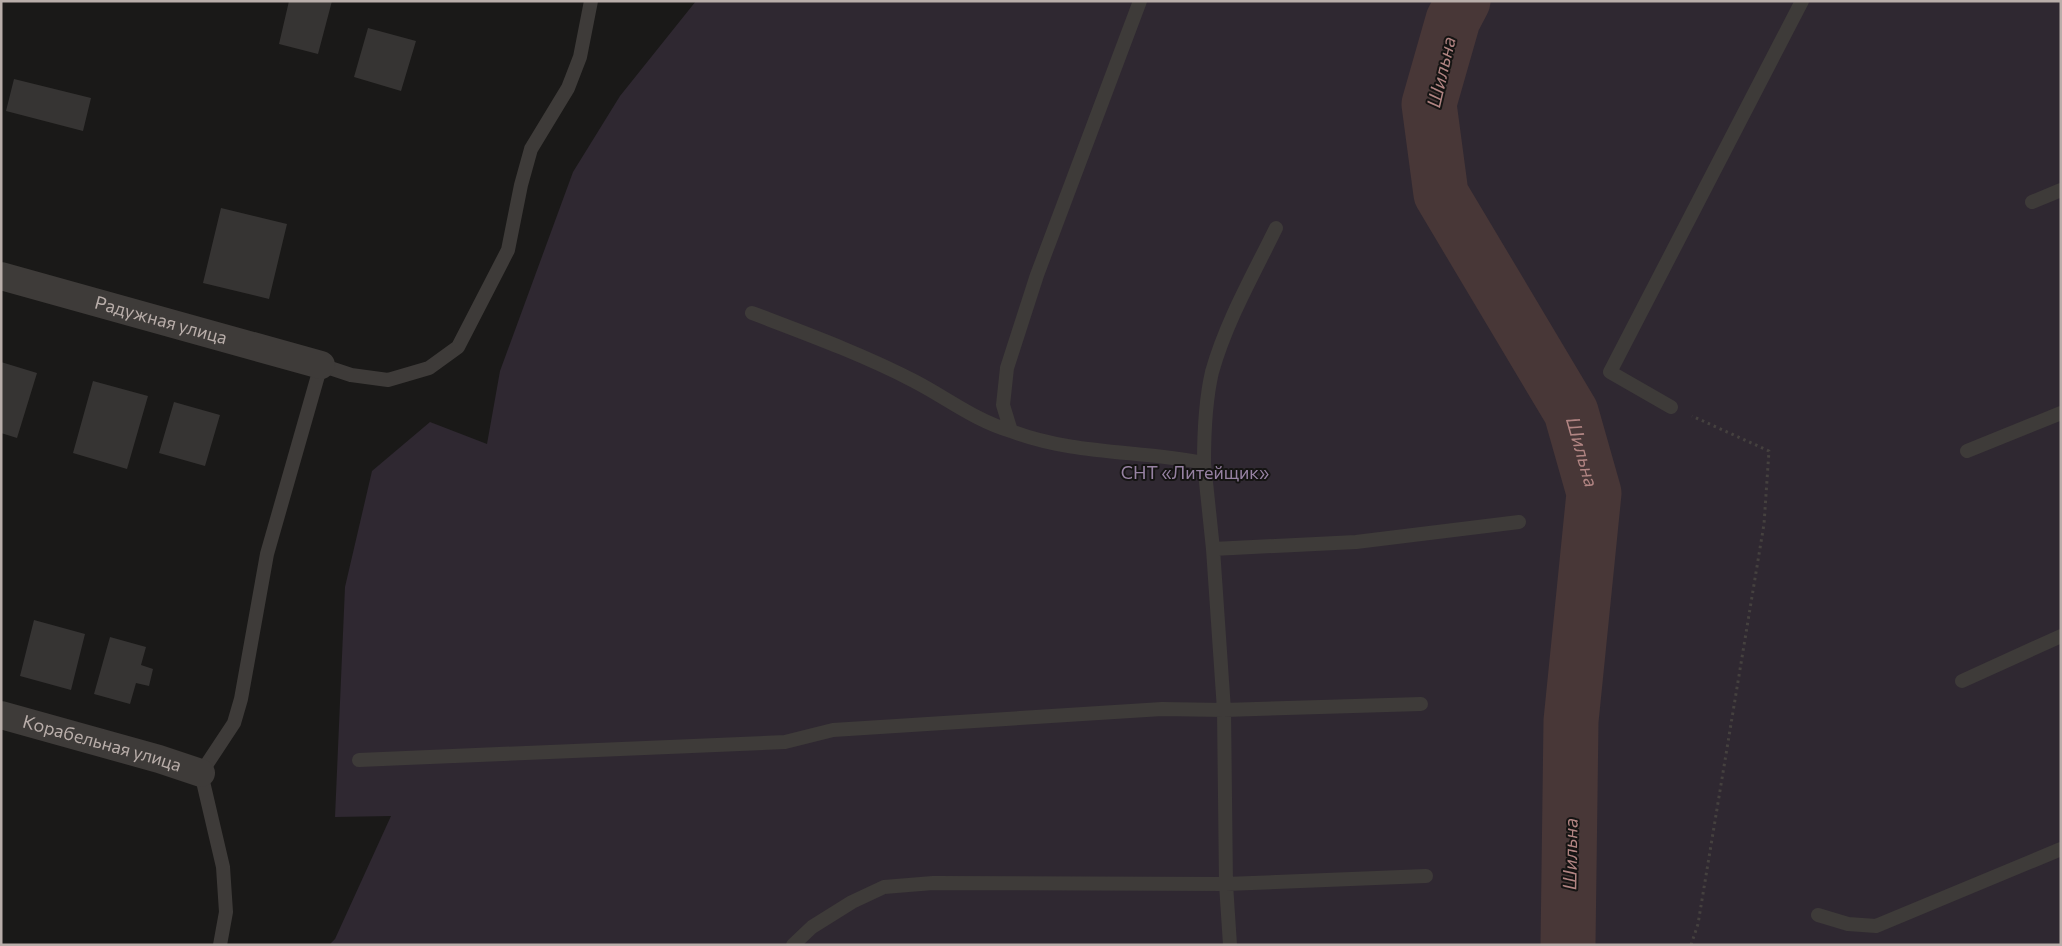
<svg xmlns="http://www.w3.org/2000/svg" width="2062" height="946" font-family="Commissioner,sans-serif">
<rect width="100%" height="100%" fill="#1a1918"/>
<!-- green -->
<path fill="#2f2831" d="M696,1h1365v944h-1732l6,-6 56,-123 -56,1 10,-230 27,-116 58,-49 57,22 13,-73 73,-199 47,-76z"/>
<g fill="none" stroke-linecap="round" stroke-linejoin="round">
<!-- river -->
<path stroke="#483737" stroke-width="55" id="s1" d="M1463,1l-10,19 -24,84 12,90 130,218 23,81 -23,228 -3,224"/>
</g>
<!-- building -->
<path fill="#363433" d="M289,1h43l-14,53 -39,-10z
M368,28l48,13 -15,50 -47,-14z
M14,79l77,19 -8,33 -77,-20z
M221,208l66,16 -18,75 -66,-16z
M1,362l36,11 -20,65 -16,-5z
M93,381l55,15 -21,73 -54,-16z
M174,402l46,13 -15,51 -46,-13z
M34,620l51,14 -14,56 -51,-14z
M110,637l36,10 -5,18 12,4 -4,17 -13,-3 -6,21 -36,-10z"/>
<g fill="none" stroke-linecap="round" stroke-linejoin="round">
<!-- path -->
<path stroke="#45413f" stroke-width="3" stroke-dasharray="2.5 4" stroke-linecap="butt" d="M1691,945l7,-21 66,-400 5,-73 -77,-35"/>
<!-- service -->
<path stroke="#3e3b39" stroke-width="14" d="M2032,202l29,-12
M752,313c55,21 110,41 162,68 33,17 60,39 97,50
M1671,407l-61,-35 192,-371
M1967,451l94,-38
M1204,463c0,-30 1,-61 8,-91 14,-50 41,-97 64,-144
M1213,549l143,-7 163,-20
M1962,681l99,-45
M359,760l426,-18 48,-12 329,-21 62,1 197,-6
M1818,915l30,9 28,2 185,-77
M220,945l6,-33 -3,-45 -22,-94 33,-50 7,-24 26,-145 54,-189 30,10 37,5 41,-12 29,-21 50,-97 13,-65 10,-36 37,-61 12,-31 11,-56
M793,945l19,-18 40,-25 32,-15 49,-4 293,1 -2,-174 -11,-161 -9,-86c-65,-13 -130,-8 -193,-32l-8,-26 4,-37 30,-93 103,-274
M1230,945l-4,-61 200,-8"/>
<!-- minor -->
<g stroke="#3e3b39" stroke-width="28">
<path id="s2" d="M1,276l320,89"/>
<path id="s3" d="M1,715l158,44 42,14"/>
</g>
</g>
<g text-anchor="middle" stroke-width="4" stroke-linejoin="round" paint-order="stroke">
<!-- street labels -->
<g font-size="18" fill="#b9aeaa" stroke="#151413">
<text dy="6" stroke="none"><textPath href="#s2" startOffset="166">Радужная улица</textPath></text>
<text dy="6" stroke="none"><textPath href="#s3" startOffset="105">Корабельная улица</textPath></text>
</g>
<!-- park labels -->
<g font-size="18" fill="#9782a3" stroke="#151413">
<text x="1195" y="479">СНТ «Литейщик»</text>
</g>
<!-- water labels -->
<g font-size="19" font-style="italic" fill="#b28583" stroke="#151413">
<text transform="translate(1441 72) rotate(-77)" y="7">Шильна</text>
<text dy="7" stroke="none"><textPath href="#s1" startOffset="495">Шильна</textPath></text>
<text transform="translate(1570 854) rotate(-89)" y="7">Шильна</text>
</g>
</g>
<!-- border -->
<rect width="2062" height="946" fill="none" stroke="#b9aeaa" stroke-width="5"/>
</svg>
